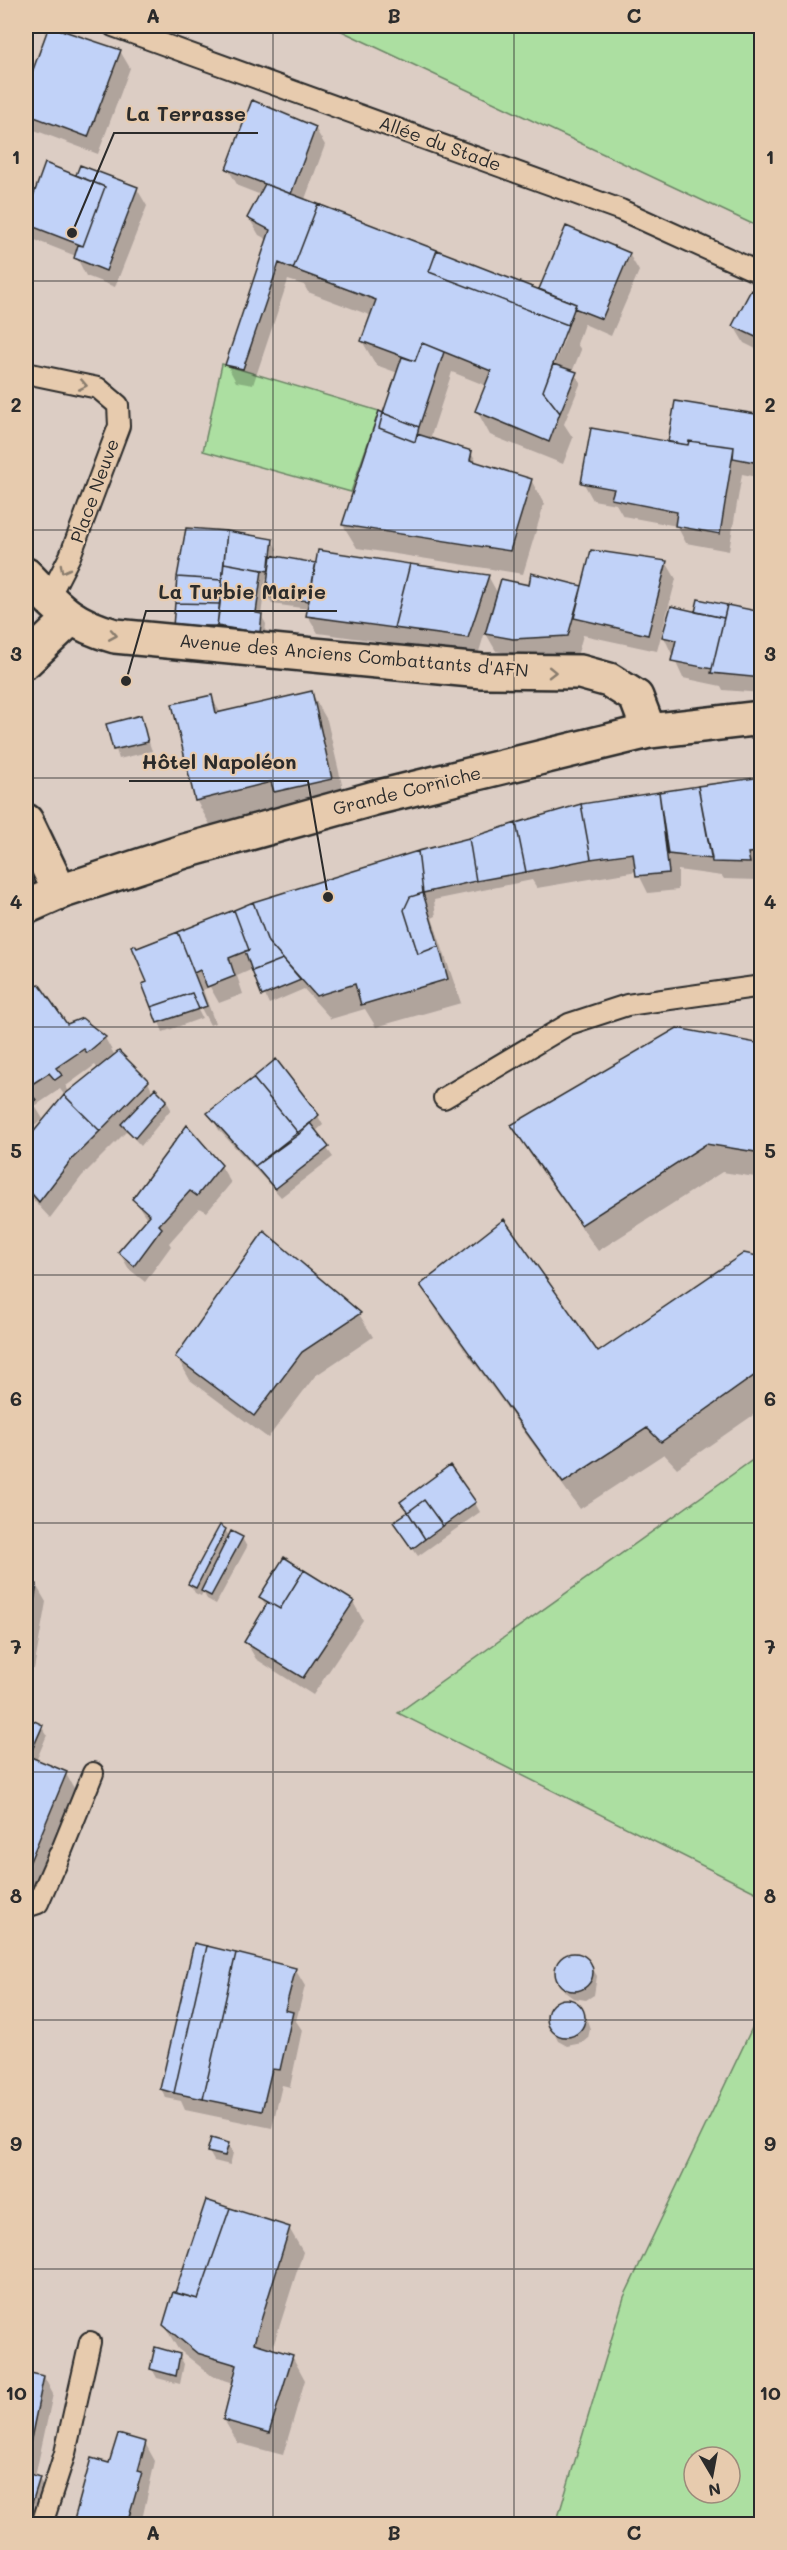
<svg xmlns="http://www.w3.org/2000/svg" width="787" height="2550" font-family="Mali,sans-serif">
<rect width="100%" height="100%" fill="#dccdc4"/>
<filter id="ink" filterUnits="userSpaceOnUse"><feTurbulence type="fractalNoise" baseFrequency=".0167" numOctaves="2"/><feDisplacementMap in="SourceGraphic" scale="12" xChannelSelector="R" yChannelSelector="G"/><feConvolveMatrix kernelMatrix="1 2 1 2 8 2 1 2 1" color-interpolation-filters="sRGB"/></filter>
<g filter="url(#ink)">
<!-- green -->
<path fill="#acdfa1" stroke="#6c8566" stroke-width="1.5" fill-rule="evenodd" d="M331,26h430v202z
M222,364l157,47 -28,81 -148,-41z
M761,1454v441l-363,-182z
M761,2009v515h-205l68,-227zM694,2457h36v36h-36z"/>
<!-- shadow -->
<path fill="#0003" fill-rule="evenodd" d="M51,26l69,25 10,17 -32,86 -69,-26 -3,-6v-28z
M315,128l10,17 -20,54 235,92 27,-63 62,26 10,17 -28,65 -27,-12 -7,20 4,6 -9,22 9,10 -17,42 9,14 -10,26 -73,-29 -13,-24 10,-25 -35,-14 -22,67 41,13 7,12 53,16 13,24 -21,70 -166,-26 -14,-23 55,-152 -22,-8 -14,-24 10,-25 -64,-24 -4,-7 -16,-5 -35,105 -17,-3 -9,-17 41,-125 -9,-5 -10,-17 12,-23 -23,-9 -10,-17zM563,334l3,1 -12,31h-3z
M46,165l31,12 4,-10 56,22 10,17 -32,81 -29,-11 -10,-20 -41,-16 -9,-15z
M762,297v55l-18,-9 -10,-17z
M762,416v62l-20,-4 -13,77 -43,-8 -9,-17 -54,-10 -7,-12 -23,-4 -10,-18 86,-38z
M224,532l48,8 5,9 -1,9 41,7 171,11 10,18 32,-7 2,-12 51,13 83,-26 10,17 -19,72 -74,-16 -5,18 -54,3 -28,-5 -11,-19 -7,23 -160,-22 -10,-17 1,-7 -37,-5 -5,-9 2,-16 -3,-1 -5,37 5,9 -2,17 -84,-7z
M696,613h66v80l-39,-3 -2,-4 -38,-8 -20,-43z
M311,692l16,28 20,86 -135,22 -16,-28 15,-103 10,17z
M140,717l12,34 -33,8 -11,-34z
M762,778v92h-5l2,10 -35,-1 -2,-3 -44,-6v20l-30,3 -11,-22 -100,17 -5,-8 -98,20 2,16 -4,2 29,85 -85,24 -11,-18 -34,10 -27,-30 -35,15 -16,-35 -16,7 6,18 -24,9 -9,-16 -7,3 12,33 -5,2 -8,-15h-4l4,8 -39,14 -19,-47 5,-3 -13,-32 484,-152z
M39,986l28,40 38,12 10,18 33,26 5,11 13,7 5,9 -30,37 -14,-15 -45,45 -32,42 -24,-26v-49l39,-47 -5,-7 -25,17 8,13 -17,14v-139zM95,1065l3,4 -29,23 -3,-6z
M762,1045v133l-40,-6 -124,79 -69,-98 -16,-28z
M276,1061l42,55 5,9 -8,7 18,25 -52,40 -62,-67 -10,-17z
M221,1166l10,17 -24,29 -7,-4 -31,35 2,3 -26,36 -16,-13 -10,-17 29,-32 -14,-21z
M762,1258v151l-85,59 -13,-14 -84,55 -142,-196 -16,-28 175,69z
M359,1314l14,23 -58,39 -47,62 -78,-58 -13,-23z
M402,1502l73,1 5,9 -62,44 -18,-25 9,-18z
M225,1530l5,7 2,-4 10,5 5,9 -31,57 -9,-5 -4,-7 -2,4 -6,-3 -5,-9z
M304,1572l49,30 10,18 -50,75 -57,-36 -10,-17 20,-36 -5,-9z
M26,1583l10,2 10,17 -12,67h-2l-6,22z
M26,1696l3,6 -3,17 15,7 6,9 -11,26 30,13 13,23 -45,108 -8,-4z
M576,1953l9,3 12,20 -3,19 -8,5 -13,-2 -8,-6 -9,-19 3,-11 8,-7z
M295,1969l10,17 -9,35 6,9 -12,57 -8,-2 -10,43 -87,-18 -4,-9 -15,-3 -5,-9z
M562,2000l10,2 9,6 5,9 4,12 -2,9 -6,5 -15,3 -9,-5 -10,-20v-9z
M228,2144l5,9 -3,12 -16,-4 -5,-9z
M289,2228l14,24 -31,98 20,6 13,24 -22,75 -45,-12 -14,-23 10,-37 -22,-7 -34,-27 -14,-24z
M179,2355l5,9 -4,20 -23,-6 -5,-9z
M26,2374l18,3 9,17 -18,83 4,2 5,8 -12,37h-6z
M145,2443l10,18 -14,63h-67l18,-64 18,4z"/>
<!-- building -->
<path fill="#c1d2f8" stroke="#2b2b2b" stroke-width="1.5" d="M49,26l72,24 -33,87 -62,-23v-25z
M252,100l64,27 -25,67 -65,-25z
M45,163l60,24 -22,59 -57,-22v-8z
M80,165l58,22 -32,84 -32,-13 4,-13 5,1 22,-59 -29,-12z
M265,184l53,20 -25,65 -14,-6 -36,106 -18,-4 45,-135 -23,-12z
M318,204l119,46 -8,22 139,53 -25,66 17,22 -11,29 -74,-31 16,-40 -69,-28 -7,18 -54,-20 15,-41 -83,-31z
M566,226l64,27 -28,66 -28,-11 2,-4 -37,-15z
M437,250l139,54 -8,21 -139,-53z
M751,290l11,5v45l-30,-14z
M422,343l22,9 -25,75 -36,-14 19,-56 13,4z
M553,364l24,8 -17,41 -17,-22z
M675,401l87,14 -3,48 -26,-5 1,-11 -45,-6 -1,4 -20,-3z
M379,411l4,2 -4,15 36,14 2,-8 55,17 -2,9 62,19 -22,72 -168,-26z
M383,413l36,14 -4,15 -36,-14z
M591,428l97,17 1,-4 45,6 -14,87 -45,-8 2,-14 -66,-13 3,-10 -33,-6z
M186,528l41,3 -5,49 -45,-3z
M227,531l46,8 -4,32 -45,-8z
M318,550l92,14 -16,64 -88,-12z
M591,550l76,11 -19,74 -74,-17z
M270,555l46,8 -7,38 -43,-5z
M224,563l38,7 -6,43 6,1 -2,19 -43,-7z
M410,564l79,11 -21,63 -74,-10z
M531,573l51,13 -14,50 -55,3 -28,-5 16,-55 28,6z
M177,577l45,3 -2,24 -45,-1z
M698,599l29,6 -3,13 -29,-6z
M175,603l45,1 -3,22h-44z
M727,605l35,7v66l-51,-5z
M671,606l53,12 -12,51 -41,-8 5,-21 -14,-3z
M312,691l20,88 -58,13 -3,-10 -76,19 -23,-97 40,-9 4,18z
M141,715l7,27 -35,8 -7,-26z
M762,777v75l-14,1 2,10 -38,-1 -14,-76z
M698,786l14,73 -44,-5 -9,-62z
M659,792l10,81 -33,3 -3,-23 -42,6 -10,-55z
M581,804l10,55 -65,13 -10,-49z
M516,823l10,49 -50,9 -7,-43z
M469,838l7,43 -53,12 -5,-42z
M418,851l5,42 -13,4 -6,13 14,44 21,-8 9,33 -87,26 -6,-21 -39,12 -48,-54 -15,-40z
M423,893l16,53 -21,8 -14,-44 6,-13z
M253,902l15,40 15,17 -31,12 -7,-20 4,-1 -15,-40z
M234,910l15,40 -20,8 6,18 -28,11 -7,-17 -6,3 -16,-41z
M178,932l29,74 -8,3 -7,-16 -41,14 -9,-23 5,-2 -15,-35 3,-2 2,3z
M283,959l18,21 -39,16 -10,-25z
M39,984l28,40 15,-6 24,19 -19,16 -3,-4 -28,19 6,7 -7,5 -6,-7 -23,15 10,12 -10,8v-116z
M192,993l7,16 -42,14 -6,-16z
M677,1028l85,16v109l-56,-9 -125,81 -70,-100z
M119,1051l30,30 -49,50 -36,-36z
M276,1059l43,56 -20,19 -46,-56z
M253,1078l46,56 -44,32 -48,-53z
M155,1088l12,12 -32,38 -14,-14z
M64,1095l36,36 -28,28 -33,43 -13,-15v-46z
M310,1123l19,24 -54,42 -20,-23z
M187,1125l35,40 -25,31 -7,-5 -31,34 3,3 -28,38 -16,-14 32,-37 -18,-16z
M504,1219l94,133 146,-99 18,4v113l-101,72 -14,-14 -84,55 -143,-198z
M264,1231l97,82 -59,39 -48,64 -79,-59z
M450,1465l26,37 -33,24 -19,-26 -16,12 -8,-10z
M424,1500l19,26 -18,13 -17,-27z
M408,1512l17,27 -13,10 -19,-27z
M220,1525l6,4 -30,59 -8,-4z
M231,1531l12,6 -32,59 -10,-5z
M284,1557l20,13 -24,39 -21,-12z
M304,1570l50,31 -51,77 -59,-36 24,-40 12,7z
M26,1582l11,2 -11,66z
M26,1717l17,8 -14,32 -3,-2z
M26,1755l41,17 -41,99z
M194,1943l13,3 -33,147 -14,-4z
M207,1946l29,7 -33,146 -29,-6z
M555 1972a19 19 0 1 1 38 0a19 19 0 1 1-38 0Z
M236,1953l60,15 -11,42 8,2 -13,58 -8,-1 -10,42 -59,-12z
M547 2018a19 19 0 1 1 38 0a19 19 0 1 1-38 0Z
M211,2138l18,5 -4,13 -18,-4z
M206,2200l24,8 -32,91 -23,-6z
M230,2208l60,19 -36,116 39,12 -24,78 -46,-13 14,-55 -40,-12 -34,-28 10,-33 25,7z
M155,2347l25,7 -4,22 -26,-7z
M26,2372l18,4 -18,87z
M118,2434l28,8 -8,29 4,1 -15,52h-54l18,-66 18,5z
M26,2473l14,4 -14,46z"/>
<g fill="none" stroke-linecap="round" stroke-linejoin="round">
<defs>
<path id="lane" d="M113,26l508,184 141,64
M26,373l72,15 20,17 1,21 -49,130 -22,43
M444,1098l125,-74 58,-19 135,-19
M89,1783l-34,84 38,-94
M26,1907l12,-4 21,-48
M42,2524l23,-71 25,-111"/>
<path id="secondary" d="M26,575c31,32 44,49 89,61l367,35 98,1 29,8 27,17 13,34
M26,661l44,-42
M26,821l34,71
M26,907l34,-15 125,-41 190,-53 274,-67 113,-13"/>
</defs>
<!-- lane casing -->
<use href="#lane" stroke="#2b2b2b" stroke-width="24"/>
<!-- secondary casing -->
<use href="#secondary" stroke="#2b2b2b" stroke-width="38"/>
<!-- lane -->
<use href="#lane" stroke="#e7cbae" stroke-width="20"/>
<!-- secondary -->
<use href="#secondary" stroke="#e7cbae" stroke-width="33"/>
</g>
<!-- one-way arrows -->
<defs><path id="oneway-chevron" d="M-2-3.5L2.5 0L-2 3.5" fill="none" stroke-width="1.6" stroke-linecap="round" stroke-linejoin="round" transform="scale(1.5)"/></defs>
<g stroke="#897b6c">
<use href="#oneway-chevron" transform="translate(83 385) rotate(11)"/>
<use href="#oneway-chevron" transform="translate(64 569) rotate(118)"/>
<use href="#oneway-chevron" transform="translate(113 635) rotate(10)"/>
<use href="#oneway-chevron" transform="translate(552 672) rotate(1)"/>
</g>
</g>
<!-- grid -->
<path fill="none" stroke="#2b2b2b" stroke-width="1.5" stroke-opacity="0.55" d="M273,26v2498M514,26v2498M26,281h736M26,530h736M26,778h736M26,1027h736M26,1275h736M26,1523h736M26,1772h736M26,2020h736M26,2269h736"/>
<g text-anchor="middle" stroke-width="4.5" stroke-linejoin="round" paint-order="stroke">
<!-- street labels -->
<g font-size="18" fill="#2b2b2b" stroke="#e7cbae">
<text transform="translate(440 144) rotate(20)" y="6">Allée du Stade</text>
<text transform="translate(95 491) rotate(-70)" y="6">Place Neuve</text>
<text transform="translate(354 656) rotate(5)" y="6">Avenue des Anciens Combattants d'AFN</text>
<text transform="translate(407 791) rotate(-14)" y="6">Grande Corniche</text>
</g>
</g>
<!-- callouts -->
<path fill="none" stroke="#2b2b2b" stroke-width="2" d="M72 233L114 133H258M126 681L146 611H337M328 897L308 781H129"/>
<g fill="#2b2b2b" stroke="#e7cbae" stroke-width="2">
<circle cx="72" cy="233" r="6"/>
<circle cx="126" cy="681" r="6"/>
<circle cx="328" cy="897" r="6"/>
</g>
<g font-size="20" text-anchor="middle" font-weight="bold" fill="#2b2b2b" stroke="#e7cbae" stroke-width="4.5" stroke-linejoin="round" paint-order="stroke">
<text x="186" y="121">La Terrasse</text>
<text x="242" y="599">La Turbie Mairie</text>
<text x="219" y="769">Hôtel Napoléon</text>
</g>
<!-- margin -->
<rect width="787" height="2550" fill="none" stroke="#e7cbae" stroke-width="66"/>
<!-- north arrow -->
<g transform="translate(712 2475) rotate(170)"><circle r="28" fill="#e7cbae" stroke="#9c8b7a" stroke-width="1.5"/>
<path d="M0-4.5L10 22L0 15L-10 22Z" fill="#2b2b2b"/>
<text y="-9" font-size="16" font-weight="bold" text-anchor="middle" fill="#2b2b2b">N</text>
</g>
<rect x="33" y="33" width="721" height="2484" fill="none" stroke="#2b2b2b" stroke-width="2"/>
<g font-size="20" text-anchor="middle" font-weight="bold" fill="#2b2b2b">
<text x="153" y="23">A</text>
<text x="394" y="23">B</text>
<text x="634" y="23">C</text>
<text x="16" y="164">1</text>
<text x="770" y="164">1</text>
<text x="16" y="412">2</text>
<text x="770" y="412">2</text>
<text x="16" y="661">3</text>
<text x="770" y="661">3</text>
<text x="16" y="909">4</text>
<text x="770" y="909">4</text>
<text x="16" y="1158">5</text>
<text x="770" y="1158">5</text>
<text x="16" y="1406">6</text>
<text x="770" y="1406">6</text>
<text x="16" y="1654">7</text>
<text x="770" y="1654">7</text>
<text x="16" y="1903">8</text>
<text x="770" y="1903">8</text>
<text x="16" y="2151">9</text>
<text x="770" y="2151">9</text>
<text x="16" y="2400">10</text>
<text x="770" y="2400">10</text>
<text x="153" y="2540">A</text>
<text x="394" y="2540">B</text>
<text x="634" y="2540">C</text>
</g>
</svg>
